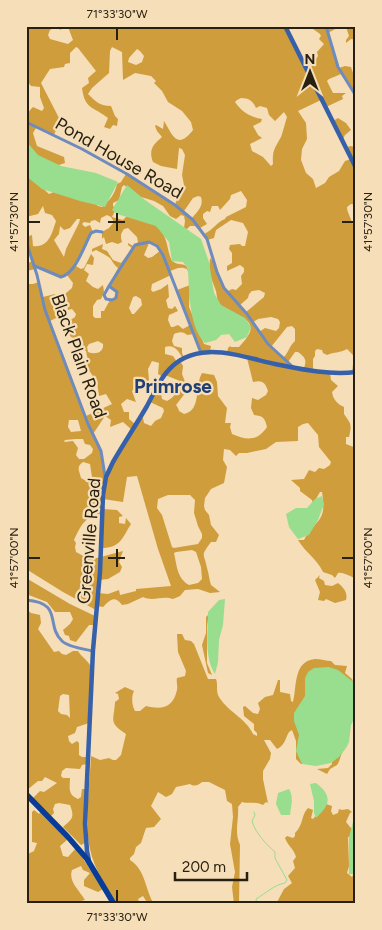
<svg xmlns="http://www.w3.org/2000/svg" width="382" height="930" font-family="Figtree,sans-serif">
<rect width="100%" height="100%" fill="#f5deb8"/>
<!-- forest -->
<path fill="#cf9d3c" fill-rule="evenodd" d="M26,26h259l21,42c7,-3 8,-6 12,-12l-1,-4 7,-8 -5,-5 2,-3 -1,-2 -11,-8h47v14l-5,-1 -5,4v-3l3,-4 -3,-9h-7l-11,6 11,35 6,-2 6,1 2,6h3v22l-15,-21 -12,5 -2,2 6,12h13l-4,3 1,3 -17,8 -5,-7 -23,11 8,12 1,16 -5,10 -1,11 5,13 7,6 3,9 9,-5 4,-6 10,-6 6,-10 6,-2 -5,-11 4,-2 6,1v11l-4,2 4,8v37l-5,-1 -4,3c0,6 4,10 5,16l4,3v145l-4,1 2,-16 -7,-7c-7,4 -13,3 -20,6l-4,-2 -1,-3 -5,-1 -2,2v5l-2,3v11l17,3 1,7 7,6 -6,6c1,7 5,12 12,15v7c7,10 8,10 5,23h-3v7l10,4v130c-7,-1 -11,-6 -18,-5l-3,5 -3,-3 -9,-3c-5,-12 -18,-20 -25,-32h6c13,-23 23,-17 18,-48h-2l-7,12 -1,-4 -12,-9v-3l-9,-8 13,-1 5,-9 6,2 4,-4 5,1 6,-4 1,-3 -12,-15 -1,-12 -10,-12 -5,1 -5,3v14l-22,1 -10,7 -19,4h-8l-3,3 -6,-6 -6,-1 -1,11 4,7 -3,16 -13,6 -6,9 -1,8 1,4 4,5 2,10 8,10 -3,7h-5c-11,15 -7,10 -4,26 2,6 2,11 4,17l9,7 -10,1 -12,-4 -13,1 -5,6 -7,3c-11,-4 -19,3 -30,-2l-15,7 -6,1c-8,-11 -13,-4 -19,2l-6,-1 -1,4 -33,-18 -37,-23v-285h7l6,-2 4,15 12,-3 3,11 -2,6 2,6 -8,4 36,95 26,-12 -6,-10 -7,2 -2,-14 -11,-16 2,-5 -2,-10 -9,-3 2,-4 -2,-5 -6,-2 -2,-3 3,-4v-7l-3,-2 6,-4 1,-3 -4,-5 -4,1 -3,-16 7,-6 1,-5 -6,-8 -5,2 -26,-12 -1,4 -8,2 1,-8 5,-2 -7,-24 6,-2 1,11c16,2 19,-13 23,-25l-4,-6 -7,-2 -2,-7 -5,8 -12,3v-44l23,21 7,-3 28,4 14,11 4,1c8,-7 13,-13 15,-23l4,-2 5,-8 49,31 5,-15 4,-5 -2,-10 3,-20 -3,-6 -3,-1 -2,21 -16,-3 -8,-4c-5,-13 1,-18 9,-25l-5,-6 -2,-5 1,-1 7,4 1,-8c8,13 13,30 29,9l-2,-8 -9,-11 -14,-9 -6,-11 -8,-8 2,-2 -5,-5 -16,-3 -12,7 -1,-28 -10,-5 -2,4 -1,22 -17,15 -4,6c8,8 12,12 23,12l4,10 3,3 -1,7 -4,-1 -3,4 -6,-2 4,-9c-15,-12 -23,-8 -26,-30l7,-5 -1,-5 8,-7 -18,-23 -2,-1 -6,6v10l-5,1 -1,3 -14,2 -9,14 18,35 -4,6 1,6 -2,5 -18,-7 -3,5 4,13 27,11 1,6 -6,2c-7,-2 -14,-3 -20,-7 -14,-9 -19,-40 -6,-51l9,4 2,-3 -4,-11v-10l-9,-1 -5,-6zM55,27h3l2,3 5,-3h3l5,13 -5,4 -18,-5 -2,-4 2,-5zM137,49l3,2 4,5 -2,6 -6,3 -8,-3 1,-4zM241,98c8,0 12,3 15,10l4,-2 7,2 2,7 6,6 9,-9 3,5c-1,3 -5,18 -6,20 -6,11 -9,13 -8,27l-2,2 -8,-9 -11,-6 -2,-7 12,-6 -4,-3 -5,-9 8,-4 1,-3c-12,-2 -20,-7 -27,-17l2,-2zM124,185l14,11 16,5 9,5 7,10 6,3 5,-4 3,1 1,5 -1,7 3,1 3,-3h5l3,3 9,-5 -4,-6v-4l4,-3 3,1 2,-6h6l2,4 10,-11 1,-4 10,-4 6,9 -1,7 -20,10 -1,2c-8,3 -12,11 -21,15l3,6 7,-2 2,-8 15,-10 12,3 5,9 -3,14h-3l-2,-2 -10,1 -1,4 3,4v10l-5,3v5l13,-6 4,3v4l-3,4 1,8 -6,6 -4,-1 -4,2 -3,-3 -12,-27 -3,-3 -1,14 7,19 2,12c4,3 9,7 14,9 23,10 24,17 7,35h-8l-1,-1 -2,2 -1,5 20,5 6,24c9,-2 12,0 15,9l-2,4 -8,5 -6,-2 -1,10 3,7c9,1 11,3 13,12 -10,15 -21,13 -35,7l-2,-7 1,-4h-6l2,-15 -9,-12 -1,-14 -3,-7 -12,-2c-8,14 0,37 -18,41l-5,-3 -1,-3 -2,-3 10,-13 1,-5 -5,-13 1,-8 -3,-5 -3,1 -4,-6 -8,-2v-7c9,-3 14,4 18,12l1,-1 -2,-5v-5l-8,-2 -2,-5 2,-7c4,-2 10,-3 13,1l7,-1 7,18 9,-1 1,-5 -7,-2 -15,-37 1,-22 -13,5 13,35 -7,4 -5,-4 -5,2h-2l-3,-7 1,-5 9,-4 -3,-5 -3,3 -4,-1 -2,-8 3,-3 -1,-13 -7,5 -8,3 -2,-2 1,-6 19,-9 -1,-4c6,-2 10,-5 17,-2l4,9c-6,-21 -7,-9 -19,-17 -4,-8 -4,-15 -7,-23 -5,-15 -24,-21 -39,-21l-3,3 -11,-3 4,-8 -3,-3v-3l6,-3 3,-13zM198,196l3,1c3,9 -4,15 -9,21l-8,-7 9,-13zM107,215l4,2 3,5 -5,6 -7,4v7l2,-2 2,7 6,-2 6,2 4,-2c-2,-6 -1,-9 2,-13l4,-1 9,9 1,5 -5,4 -5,-3v2l4,3 -11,15 -8,-3 -6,-9 -5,-2 1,-5 -11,5v3l4,-2c4,2 10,5 14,8 3,4 4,7 8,10l-9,17 7,6 -2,8 -4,1 -6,11h-3v7h-6l-2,-2v-10l4,-6 4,-1 3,-7 -1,-7 -5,4 -5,-2 -7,-6 3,-7 -5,-4 3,-6 6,1 1,-7 -3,-4 -7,14 -3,1 -7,-4 19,-33 -3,-7 -5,2 -3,-3 2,-2 6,1 1,-2 4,-1 5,3 1,-5zM77,219h3l-1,4 -13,26 -2,8 -10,-17 5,-6 1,-8 4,4 6,-2zM149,243l8,3 3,5 -8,6 -4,1 -4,-3zM259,290l6,3 -1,4 -18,15 -6,-7 8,-7 1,-4 3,-3zM136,296l5,3 1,6 -8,9h-2l-3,-6 4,-11zM271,317l7,2 2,3 -1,6 -3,3 -11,-3 -6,4 -6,-10 5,-3zM292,326l3,3v12c-6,5 -6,11 -11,16l-13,-10 16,-20zM98,341l5,3c1,9 -8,11 -15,8l-1,-5 2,-3zM295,352h3c7,5 9,8 6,16l-11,-1 -5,-5zM152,361l7,2 -1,11 5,3 2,-2 15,6c0,8 -6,17 -13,20l-5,-2 -1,-6 -5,-3 -6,12 13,6 1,3 -3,7 -6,3 -4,5 -7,-3 -1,-5 -3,-1 -5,7 -6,-5v-7h-5l-3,-8 6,-5 9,3 -4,-11 3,-3h6l8,-8 -1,-11zM105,416l6,4 -1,7 13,-5 9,8 -26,46 -7,-32 -6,-10zM69,420h9l3,11 -10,1 -3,-5zM76,439h7l2,5 5,1 3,4 -1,4 -8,6h-5l-3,-4 2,-7 -5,-7 -9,1 1,-2zM83,462l7,2 2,13 -4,5 -7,-4c-2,-8 -5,-11 2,-16zM137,476l21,73 13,37 -35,3v2l-16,4 -1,-5 -11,4 -10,-1 1,-13 9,-1 12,-7 2,-5 -3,-5 4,-11 -26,7h-10l-11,-6 -1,-5 1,-4 -2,-3c6,-13 12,-26 28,-26l-1,34c20,0 21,-10 30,-24l-5,-6 -1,6 -6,-1v-6l4,-1 -6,-6 -14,-1v-10l20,3 4,-25zM168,495h22l5,5 -1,13 4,13 4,8v4l-4,6 -24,4 -2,-1 -10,-32 -5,-7 1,-9zM192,550l4,2 5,15 1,12 -4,4 -9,2c-12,-7 -12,-19 -15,-32l2,-1z
M338,118l8,5 5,7 -6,5 -3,6 -9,-20z
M320,575l-1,3 5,3 1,4 7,1 6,-3c6,5 10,10 8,17l-11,3 -9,-4 -2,2 -6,-1 2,-8 -5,-12z
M26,578l44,26 25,12v9h-6l-13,17 -6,-2 -1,-4 -4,-1 -2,-5 7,-6 3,-5 -3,-7h-15l-8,-10 -21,-8z
M26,609l5,4 9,2 1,8 -3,6 16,23 5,-1 3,3 4,1 7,-4h5c4,7 12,10 14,19 2,9 -2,42 -3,53l-12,4 -2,6 -7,3 1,5 3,3 5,-3 2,2v12l3,2h6l-1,7 -5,1 -2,4 -14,-1 -4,3 -1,5 2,2h7c0,8 -3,17 8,21l3,-2 1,-8h4l-1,54 -4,2 -18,-18c9,-8 12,-9 7,-22l-11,-2 -4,1 -2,5 1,4 -4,4 -18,-18 8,-8 4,1 13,-9 -12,-6 -3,4h-4l-11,9 -1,-1zM63,694l6,1 1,23 -3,-3 -6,-1 -3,-3 2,-15z
M209,614l-2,12v37l5,12 -4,-2 -6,-28 4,-12v-16z
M177,634h5l3,6 6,1 3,3 14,35h8c2,5 0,11 2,16 8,16 28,23 35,39l4,2v-3l-3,-3v-6l-10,-8 -1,-9 2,-1 8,7 5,1 2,-5 -2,-6 7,-6 8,-2 5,-15h2v12l10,2 1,7 2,1c4,-15 0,-41 22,-43 6,0 11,2 16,2l4,4 12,1 -2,7 7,6 4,10 -11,46c5,9 2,10 -3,18 -2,4 -2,8 -5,12l-7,4 -3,5 -10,-5 11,-1 4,-4v-3l-31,3 -5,-5v-18l-4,-11 -3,2c-4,7 -4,13 -12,17l-7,-9h-6l7,13 -1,6 -7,12v8l5,24 -2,-1 -3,3c-8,-4 -13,-1 -21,-3l-4,5c1,13 -4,25 2,38l-1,59h-5l-2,-17 3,-15 -5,-28 3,-27 -1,-13 -5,-3 -2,-11 -16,-8h-7c-3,3 -8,5 -12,2l-14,3 -4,7 -6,3 -8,-5 -7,14 10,13 -7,8 -8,1 -5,15 -5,4 -2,7 -4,4v2c16,10 15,30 24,44h-6l-5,-8 -5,3 2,5h-23c-11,-18 -23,-35 -27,-55 -6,-24 0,-67 1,-93l9,4 9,-2 4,2h3l5,-5 5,-21c-18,-12 -12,-13 -11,-32l4,-3 -1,-5 -3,-1 10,-6 9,4c-3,6 -2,15 1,20h5l6,-5c16,4 27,2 31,-16 1,-4 -1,-8 0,-12l8,-2 1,-5 -8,-19z
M326,804l6,2 -1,5 2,4 5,-2 1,-4 3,1 6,-1 4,3 -2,1 -4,9 9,11 -1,3 -6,1 1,29 -2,7 5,4 4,-7v34h-80l8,-15 8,-6 -4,-7 7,-8 -2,-7 3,-4c-2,-8 -8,-11 -11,-19l2,-2 6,2 2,-2v-3c9,-9 6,-18 13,-25l5,2 -2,8 2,1z
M34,810l5,4 2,-3 27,28 -8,7 3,10 5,1 8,-9 27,41 -5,3 -14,-6v-6l6,-7 -7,-3 -2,-4 -9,4c-4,11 7,20 13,30l-4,1v3h-55v-49l8,-4 3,-8 -5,-1v-30z"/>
<!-- water -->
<path fill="#99dd8e" d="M26,141l12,14 23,11 35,7 22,9 -13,25 -25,-6 -38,-12 -16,-13z
M127,185l18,15 56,39 8,23 5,31 7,12 24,13 6,9 -4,10 -12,5 -6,-8 -8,1 -5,5 -11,3c-16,-15 -16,-54 -17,-75l-5,-6 -11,-1 -3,-19 -13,-16 -39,-12 -5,-4z
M322,496l2,8 -6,16 -9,15 -11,4 -9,-12 -3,-13 10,-6h11l8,-9z
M225,599l-2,26 -4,15 -1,22 -3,12c-11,-16 -7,-43 -7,-62l11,-12z
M329,667l9,3 18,14v31l-5,10 -2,17 -3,6 -7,9 -8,6 -15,3 -14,-2 -6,-13 3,-16 -5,-14v-8l11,-17v-18l3,-6 6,-4z
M316,783c17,13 14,22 0,35l-2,-5v-12l-4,-17z
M289,789c5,8 2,17 1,26h-9l-5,-11 2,-11z
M354,818h2v53l-3,3h-4v-37z"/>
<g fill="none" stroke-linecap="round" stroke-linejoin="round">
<!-- stream -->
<path stroke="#99dd8e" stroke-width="1" d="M254,812l1,3 -3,6c4,13 14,23 23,31v6l12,22 -2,3c-11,2 -19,10 -29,16l1,5"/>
<!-- street -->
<path stroke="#6e8bbe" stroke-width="3" d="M326,26l12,41 18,29
M26,122l56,27 45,25 48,31 18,15 14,19 10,33 7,16 23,26 21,30 25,23
M26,241l11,34 8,35 43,114 13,27 4,25
M35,266l26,11c15,-4 23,-31 30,-44l5,-2 6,1
M109,286l26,-41 14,-3 8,4 6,9 38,98
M109,286l8,6 -1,6 -4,2 -6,-1 -2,-4z
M26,600c38,3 19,25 36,41 6,6 22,8 31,10"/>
<!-- secondary -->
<path stroke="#3660a9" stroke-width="4.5" d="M285,26l71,142
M89,861l-2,-10 -2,-27 8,-174 7,-78 3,-77 3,-18 7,-15c11,-19 23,-37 34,-56 6,-11 11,-23 19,-33 29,-37 77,-15 114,-8 25,5 50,10 76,7"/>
<!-- primary -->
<path stroke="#073d98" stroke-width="5.5" d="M26,794l42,43 19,22 27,45"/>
</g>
<!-- ticks -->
<path fill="none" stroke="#282011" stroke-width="2" d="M117,28v12M117,213v18M28,222h12M108,222h17M342,222h12M117,549v18M28,558h12M108,558h17M342,558h12M117,890v12"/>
<g text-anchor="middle" stroke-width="4.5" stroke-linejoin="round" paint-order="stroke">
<!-- street labels -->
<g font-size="18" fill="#282011" stroke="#f5deb8">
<text transform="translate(119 158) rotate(30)" y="6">Pond House Road</text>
<text transform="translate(79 356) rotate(70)" y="6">Black Plain Road</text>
<text transform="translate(89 541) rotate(-85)" y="6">Greenville Road</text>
</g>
<!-- neighbourhood labels -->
<g font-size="19" font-weight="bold" fill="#203f75" stroke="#f5deb8">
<text x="173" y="393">Primrose</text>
</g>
</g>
<!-- border -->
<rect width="382" height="930" fill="none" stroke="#f5deb8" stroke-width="55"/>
<!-- north arrow -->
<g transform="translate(310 72)" stroke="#f5deb8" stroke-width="4" paint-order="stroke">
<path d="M0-4L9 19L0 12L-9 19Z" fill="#282011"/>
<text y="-8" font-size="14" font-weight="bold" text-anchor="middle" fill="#282011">N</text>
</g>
<!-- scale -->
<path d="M175 872v8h72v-8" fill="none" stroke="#282011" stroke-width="2.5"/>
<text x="182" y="872" font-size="15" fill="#282011" stroke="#f5deb8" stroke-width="4" paint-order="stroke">200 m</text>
<rect x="28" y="28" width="326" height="874" fill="none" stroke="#282011" stroke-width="2"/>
<g font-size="12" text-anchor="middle" fill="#282011">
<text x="117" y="18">71°33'30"W</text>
<text transform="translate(14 222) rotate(-90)" y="4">41°57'30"N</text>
<text transform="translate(368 222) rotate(-90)" y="4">41°57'30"N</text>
<text transform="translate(14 558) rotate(-90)" y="4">41°57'00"N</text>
<text transform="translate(368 558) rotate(-90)" y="4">41°57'00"N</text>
<text x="117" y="921">71°33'30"W</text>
</g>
</svg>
